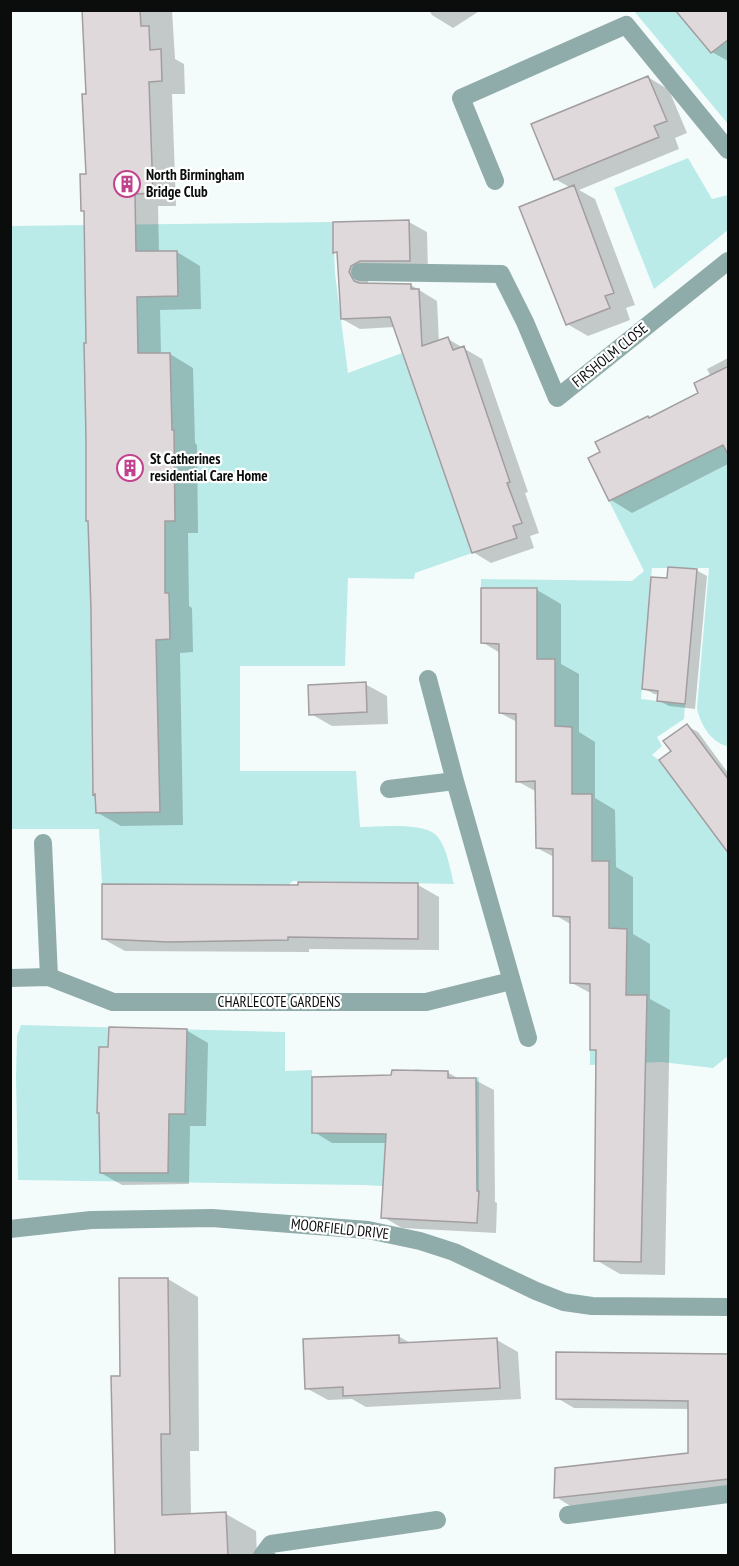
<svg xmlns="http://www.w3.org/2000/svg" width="739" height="1566" font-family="'PT Sans Narrow',sans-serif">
<rect width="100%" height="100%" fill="#f4fcfb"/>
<!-- green -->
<path fill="#baebe8" d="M634,11h42l52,28v85z
M688,158l24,41 16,-4v35l-74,59 -40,-101z
M333,222l2,52 13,99 54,-20 70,200 -57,20 -1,6 -66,-1 -3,88h-105v105h116l4,56c18,0 63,-5 76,8 11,11 14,34 18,49l-161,-3 -5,4 -186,-1 -3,-55h-88l-1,-603z
M728,419v327c-16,-2 -28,-22 -31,-38l12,-140h-57l-11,131 44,5 -1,15 -27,18 5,9 -10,9 7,5 69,93v203l-15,12 -52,-6 -71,3v-15h56l1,-55h-57l1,-11 35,-1 1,-54 -57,-1 39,-12v-55h-56v-12l38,-55h-55l35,-13 1,-54 -56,-1v-12h39v-55h-56l1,-9 37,-6v-55l-56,-1v-9l151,2 12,-10 -35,-70 114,-56z
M21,1025l264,7v39l27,-1v62h50l-1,-56 54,57v-64l9,1 1,64 51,-56 3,-1v114l-116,-6 -345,-5 -2,-104 1,-40z"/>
<!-- shadow -->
<path fill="#0003" d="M84,10h88l3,49 9,5 1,30h-13l4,112h-18l1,47 18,-1 23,14 1,43 -41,1 1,44h9l23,14 2,75 2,2 1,88h-10l1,73 3,2 1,44 -13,1 3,172 -62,1 -23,-13 -1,-17 -3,-2 -9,-582 -3,-2 5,-34v-81z
M429,10h52l-28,18 -21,-13z
M728,10v51l-16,-9z
M648,77l21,13 18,43 -12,5 4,11 -100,41 16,9 40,106 -9,3 4,12 -42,16 -21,-12 4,-136 -16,-9z
M409,222l18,10 1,39 -60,6v8h43l26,16 2,41 9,-3 34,20 46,133 -3,1 14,40 -9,3 4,12 -43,15 -18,-11 -78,-225 -35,2 -18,-10 -4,-65 -3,-2z
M728,358v106l-96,49 -21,-13 -21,-41 60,-40 50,-25 11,-17 -4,-8z
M696,570l11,6 -12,133 -26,-3 -11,-6 1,-5 -5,-1 -11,-6 25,-108z
M537,590l24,14v60l18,10v58l16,10v56l20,12 1,57 17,10v57l17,10v55l20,11 -5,265 -45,-1 -24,-14 2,-208 -6,-3v-55l-20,-11v-58l-17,-10 -1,-58 -17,-9v-56l-20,-11v-59l-17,-9v-60l-18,-11z
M365,684l22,12 1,28 -56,2 -21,-12z
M687,726l11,6 30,41v77l-55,-99z
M418,885l21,12v53l-130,-1v3l-184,-1 -22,-12 130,-52z
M186,1030l22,13 -2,83h-16l-1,58 -67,1 -21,-12 9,-125z
M447,1072l14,8h14l19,10 1,112 2,1 -1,30 -94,-5 -19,-11 4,-74h-55l-18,-11 79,-56z
M168,1279l30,18 1,154h-9l1,64 35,-1 30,17 1,25h-141l5,-178z
M398,1336l14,8 85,-4 21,12 3,47 -155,8 -14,-8 -24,1 -22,-12z
M728,1356v134l-156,17 -16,-10 133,-42 1,-46 -116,-1 -17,-10z"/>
<!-- building -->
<path fill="#dfd9dc" stroke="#a29d9f" stroke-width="1.5" d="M82,10h58l1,16h8l1,24 11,-1 1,32 -13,1 4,111 -18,1 1,57h41l1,45 -41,1 1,56h32l2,77h2l1,91h-10v72h4l1,46 -14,1 4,172 -64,1 -1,-19 -2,1 -2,-185 -3,-89h-2v-82l-2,-96h2l-2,-132h-3l-1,-37h6l-4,-80h4z
M675,10h54v29l-18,14z
M648,76l19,45 -13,5 5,11 -105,43 -23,-56z
M574,185l40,108 -9,3 5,12 -44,17 -47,-118z
M409,220l1,41h-50l-9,5 -2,6 5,9 5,2 52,1v5h8l3,57 26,-9 5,13 11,-4 46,136 -3,1 15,40 -9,3 4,12 -45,15 -82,-236 -49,2 -4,-67 -4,1v-31z
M729,366v90l-6,-11 -114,56 -21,-43 12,-6 -5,-10 53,-26 1,2 49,-25 -4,-10z
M668,567l29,2 -12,135 -28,-3 1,-10 -16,-2 9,-112 16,1z
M481,588h56v71h18v67l17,1v67h20v67h17v67l18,1 -1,66h21l-6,267 -47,-1 2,-211h-6v-66l-20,-1v-66l-17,-1v-67l-17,-1 -1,-67 -19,1v-68l-17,-1v-69l-18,-1z
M366,682l1,30 -58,3 -1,-30z
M687,724l42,56v74l-70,-94 12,-9 -8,-10z
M298,882l120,1v56l-130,-2v3l-119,2 -67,-3v-55l196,1z
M109,1027l78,2 -2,85h-16l-1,59h-68l-1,-60h-2l2,-66h9z
M392,1070l56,1v7h28l1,113h2l-2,32 -96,-5 5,-84 -74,-1v-56l79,-2z
M119,1278h49l2,156h-9l1,81 64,-3 2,44h-113l-4,-180h9z
M399,1335v8l98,-5 3,50 -157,8v-9l-38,2 -2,-50z
M556,1352l173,2v125l-175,19 1,-30 133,-15v-52l-132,-2z"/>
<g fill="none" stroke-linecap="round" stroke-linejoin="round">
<!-- minor -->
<path stroke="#8facaa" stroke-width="18" d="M495,181l-34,-83 165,-73 102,125
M360,272l141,2 24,48 32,76 171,-137
M428,679l27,102 73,257
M389,789l66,-8
M43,843l6,134
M10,978l39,-1 64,25h313l85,-21
M10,1229l81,-9 121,-2 156,12 52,11 34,11 82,39 28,11 28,4 136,1
M568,1515l160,-21
M262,1556l9,-12 166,-24"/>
</g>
<!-- icons -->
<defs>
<symbol id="building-ring" viewBox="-11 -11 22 22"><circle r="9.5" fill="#fff" stroke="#c1428d" stroke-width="1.5"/><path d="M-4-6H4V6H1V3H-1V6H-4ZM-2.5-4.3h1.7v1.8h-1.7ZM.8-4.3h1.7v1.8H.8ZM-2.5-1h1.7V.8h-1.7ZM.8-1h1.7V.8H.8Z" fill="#c1428d"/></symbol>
</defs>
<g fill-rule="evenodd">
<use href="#building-ring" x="112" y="169" width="30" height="30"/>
<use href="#building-ring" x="115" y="453" width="30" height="30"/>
</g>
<g text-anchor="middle" stroke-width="4.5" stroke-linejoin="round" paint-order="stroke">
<!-- poi labels -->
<g font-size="15" font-weight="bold" fill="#0b0d0d" stroke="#fff" text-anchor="start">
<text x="146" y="180">North Birmingham<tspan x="146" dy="17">Bridge Club</tspan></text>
<text x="150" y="464">St Catherines<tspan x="150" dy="17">residential Care Home</tspan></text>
</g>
<!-- street labels -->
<g font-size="15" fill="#0b0d0d" stroke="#fff">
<text transform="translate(610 355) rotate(-39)" y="5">FIRSHOLM CLOSE</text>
<text x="279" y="1007">CHARLECOTE GARDENS</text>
<text transform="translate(340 1229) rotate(6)" y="5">MOORFIELD DRIVE</text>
</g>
</g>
<!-- border -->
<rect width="739" height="1566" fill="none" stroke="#0b0d0d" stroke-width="24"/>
</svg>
